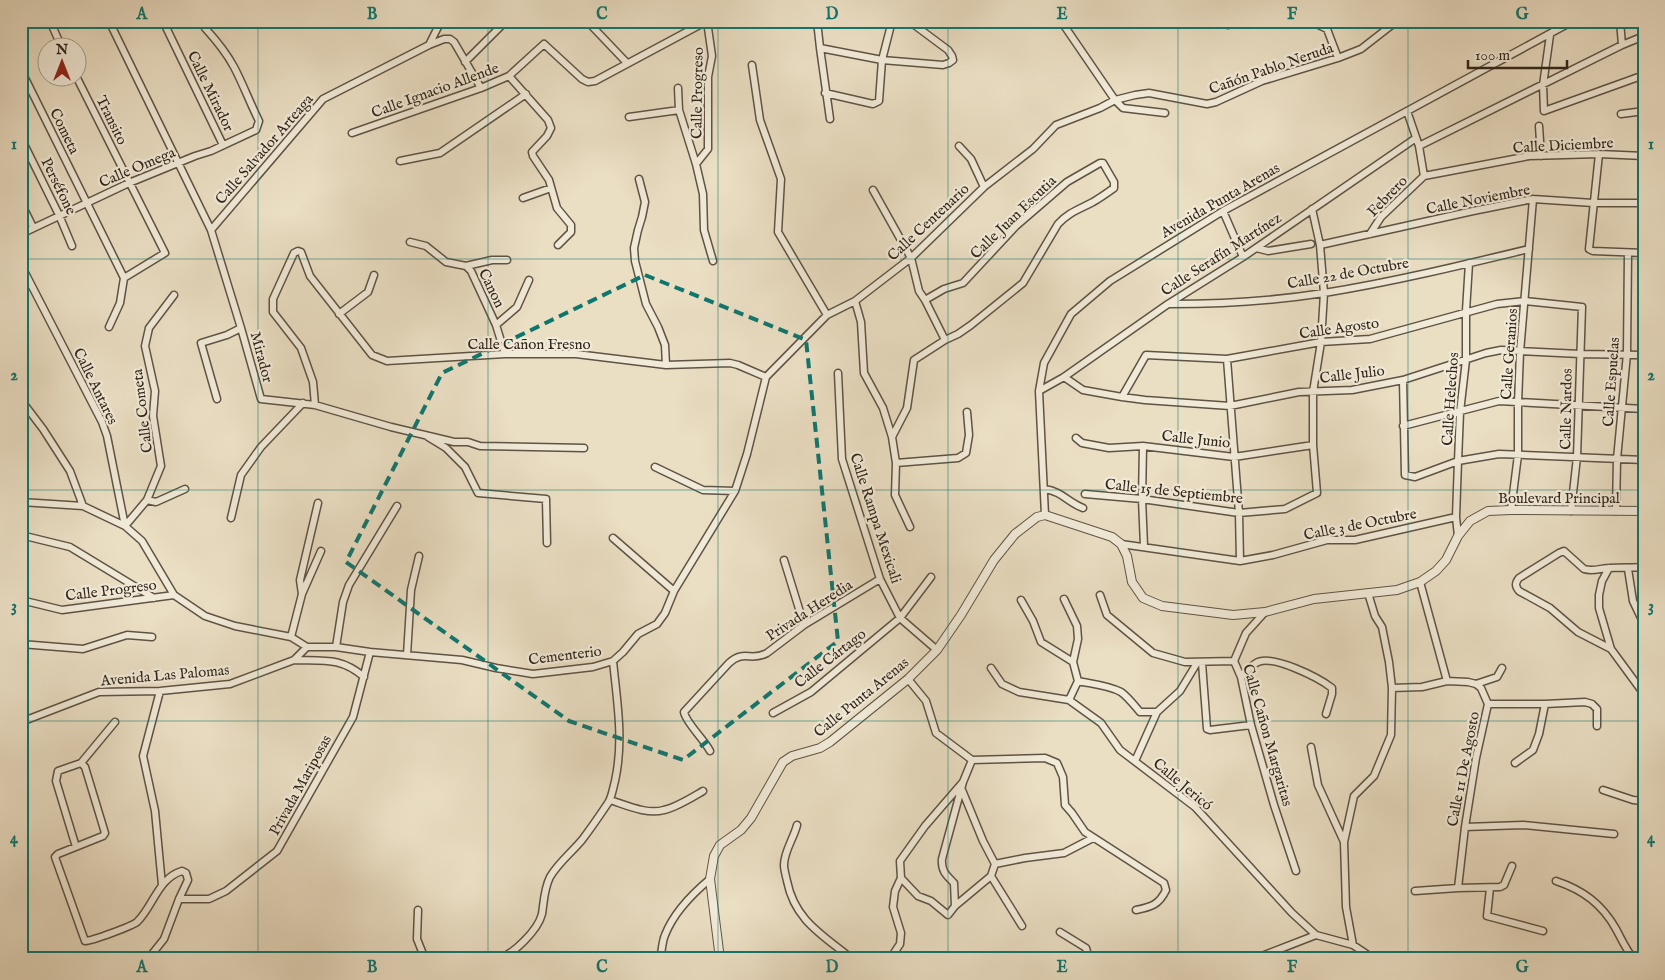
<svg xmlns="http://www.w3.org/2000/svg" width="1665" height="980" font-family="'IM FELL English',serif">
<rect width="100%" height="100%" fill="#eadec3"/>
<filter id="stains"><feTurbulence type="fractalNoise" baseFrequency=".004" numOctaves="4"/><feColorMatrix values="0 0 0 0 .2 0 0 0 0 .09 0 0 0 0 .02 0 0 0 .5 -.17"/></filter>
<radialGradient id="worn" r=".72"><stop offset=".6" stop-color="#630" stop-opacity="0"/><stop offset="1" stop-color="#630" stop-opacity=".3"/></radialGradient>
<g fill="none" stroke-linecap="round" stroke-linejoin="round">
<defs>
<path id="minor" d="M50,21l12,27
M109,21l102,209 30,98 20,71 54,6 76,22 63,15h14l12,4 104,2
M163,21l60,124
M587,21l40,42
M817,21l3,27 10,71
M1061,21l54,79 8,8 42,5
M1225,21l3,4
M1310,21l17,8 11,29
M1620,21l2,24
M1550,35l-7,50 1,26 100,-36
M429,45l12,-24
M820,48l62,12 61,5 6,-2 4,-3 -1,-4 -4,-6 -39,-29
M465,62l41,-41
M752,65l8,55 21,59 -3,53 49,83
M21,70l103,208
M509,76l39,44 3,8 -4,8 -15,16 1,4 16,24 8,28 14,17v7l-13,13
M77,78l88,175 -41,25
M678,88l1,22 17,54 7,30 1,36 9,31
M825,93l48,11 6,-3 3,-41 10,-39
M1407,111l12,35 5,30
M1621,114l23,-3
M629,117l50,-7
M1539,126l2,30
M352,133l129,-45 28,-12 35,-32 38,35 6,3 7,-1 112,-60
M21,138l38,77 13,31
M959,146l12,13 13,28
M1419,146l203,-101 22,-9
M1599,154l-10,95 4,2 51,2
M400,161l40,-8 86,-59
M696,164l12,-15v-72l4,-21 -5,-35
M1424,176l105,-20 70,-2 45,2
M639,179l6,23 -3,15 -4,13 -4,18 1,13 11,43 12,23 7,18 1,20
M873,190l38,68 8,33 6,9 20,40
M523,198l28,-10
M21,203l12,24
M1223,211l20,46
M211,230l112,-131 106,-54 15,-6h6l4,3 27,46
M21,234l108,-51 66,-27 16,-5 45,-21 3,-9c-9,-18 -16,-37 -25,-54 -8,-15 -18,-27 -29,-39
M1370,234l11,-17 43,-41
M410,242l16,4 20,16 20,4 5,5 25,54 9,29
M1320,245l153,-34 60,-12 60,4h51
M1256,248l12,3 43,-7
M21,265l81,157 5,14 18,90
M466,266l26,-6h15
M855,301l6,21 3,51 19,35 9,29 4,26 -1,32 15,32
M1169,304c51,0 104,-3 155,-11 68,-11 139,-28 205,-44
M339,314l29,-22 6,-17
M496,325l21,-18 12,-27
M109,327l11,-24 4,-25
M1227,359l12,154 1,48
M838,373l4,86 38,120 20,39 37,32
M766,377l61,-62 28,-14 56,-43 73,-71 49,-38 23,-24 44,-17 15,-8 20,-5 14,-2 58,11 9,-2 46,-21 76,-23 23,-9 36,-28
M1064,377l19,13 39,7 23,3 85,6 69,-14 53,-2 51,-10 83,-27 15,-3 79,4 64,1
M1403,380l2,95 10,2 43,-16 41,-7 145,6
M1039,391l25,-14 104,-73 75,-47 173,-119
M1122,397l24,-42 81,4 94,-17 49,-3 127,-35 28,-3 57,6 -5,150 -6,54
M217,399l-16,-56 26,-8 14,-7
M21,400l22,29 27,42 13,35 42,20 17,15 32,54 31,21 30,10 56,11 16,10h29l34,5 92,8 34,8 37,6 60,-7 20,-6 10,-9 15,-18 19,-10 8,-11 9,-22 61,-100 12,-37 19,-77
M315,405l-2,-23 -12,-34 -28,-36v-13l21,-46 4,-2 3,1 9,24 62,79 15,6 118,-7h71l90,11 64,-2 8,2 28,12
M1403,426l96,-25 145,8
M428,437l18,11 19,19 13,26 68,6 1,44
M892,437l15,-29 7,-48 31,-20 13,-6 13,-9 52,-42 35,-59c11,-12 22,-15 35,-22 7,-4 14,-9 21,-14v-6l-11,-19h-3l-33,19 -51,44 -53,57 -19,6 -19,11
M1076,438l6,5 27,5 34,-2 91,11 79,-12
M1143,446l-1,53 2,47
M896,463l62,-5 8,-5 3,-18 -2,-23
M655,467l48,23 32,1
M1045,489c18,3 22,13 38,19
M1085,494l57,5 97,14 46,-4 32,-16 -4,-48v-53l8,-50 3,-49 -4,-48 -8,-36
M147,500l9,2 29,-13
M21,502l62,4
M1511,510l7,-55v-52l2,-51 13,-153
M1616,511l1,-52 10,-105 1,-101
M1045,515l-6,-124 5,-28 27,-49 39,-33 113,-70 350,-190
M231,518l10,-43 20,-28 42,-44
M125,526l22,-26 14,-34 -8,-50 2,-25 -10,-45 4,-18 25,-33
M21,535l49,12 84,51
M1458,536l-2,-19 2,-56 2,-49 6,-52v-49l3,-48
M613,538l61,53
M1121,544l119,17 33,-6 54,-15h28l101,-23
M784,560l20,65
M1609,568l-7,13 -3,14v13l12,41 33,45
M1628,569l5,32 11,23
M1420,582l27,99
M302,594l-2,-14 18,-77
M1100,595l7,20 46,38 32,9 49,-1
M1064,599l13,27 1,13 -5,23 5,19 -9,19
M21,600l41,10 112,-15
M1021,600l12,21 8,21 32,20
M1265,612l-19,21 -12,28 7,16 10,48 23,80 22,66
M291,637l11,-43 19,-43
M21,644l62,5 44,-14 25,2
M336,647l7,-45 6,-17 48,-79
M1611,649l-33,-17 -28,-24 -31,-17c-4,-5 -4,-8 0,-13l40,-25 5,-2 20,18c9,3 17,-1 26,-1 11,-1 22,0 34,-1
M407,655l4,-65 8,-34
M294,660c29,1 47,-3 70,17
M1202,663l5,66 3,1 41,-5
M991,668l11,16 17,8 50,8 32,23 19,27 75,57 97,106 24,22 37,10 21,14
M1241,677c5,-5 10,-11 15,-14 15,-10 63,15 76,25v6l-6,20
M908,679l18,22 10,32 36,27
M1078,681c14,3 30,4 43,11 7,5 13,13 19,20h17
M1476,684l21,-7 5,-9
M1392,688l30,-1 25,-6 21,1 8,2 5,4 7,16 -12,54 -11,69 -7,61
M160,691l-17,65 12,55 7,74
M1488,704h57l40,-2 7,2 5,5v17
M773,713l38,-21 89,-74 31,-41
M21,722l78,-30 61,-1 70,-7 64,-24 13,-13
M1311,747l7,38 26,57
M710,751c-6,-12 -24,-28 -26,-39l45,-49c15,-14 22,-1 38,-10l37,-28 76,-46
M972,760l73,-2 12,5 6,14 2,28 7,8 13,19 79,51 2,7c-7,15 -15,17 -30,20
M1135,761l22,-49 23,-21 17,-28
M81,763l4,4 20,66 -2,3 -45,18 -3,3 30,84c7,0 47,-15 52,-19 16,-15 21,-44 45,-51l4,2 2,7 -9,19 -15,40 -16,20
M1515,763l18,-13 6,-16 6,-30
M962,790l21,51 12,23
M1603,790l30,10 11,1
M610,800c16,5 37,15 54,10 13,-3 27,-12 39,-19
M797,825c-3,13 -13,26 -13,40 0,5 2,11 3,16 8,40 36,54 65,78
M1465,827l58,-2 91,9
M76,847l-20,-66 2,-10 23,-8 34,-41
M991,876l31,50
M901,878l17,18 13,5 17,14 7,-9 36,-30 4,-12 30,-6 39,-5 29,-15
M1556,881c27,9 46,23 60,48 6,11 10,21 18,30
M1490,888l-3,28 56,15
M1415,891l43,-3 42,-1 4,-2 8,-19
M179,899h30l17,-8 51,-40 76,-134 17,-65
M955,906l-1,-23c-8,-8 -13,-12 -12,-24l21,-77
M418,910l-1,29 8,20
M1060,932l26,16 3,11
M1353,945l-7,-38 -2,-65 10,-46 20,-20 17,-41 1,-47 -3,-26 -7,-35 -7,-11 -7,-23
M498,959c16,-5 40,-29 44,-45 2,-13 2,-25 8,-37 8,-14 21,-24 32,-37 9,-12 18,-25 26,-37 4,-6 5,-15 7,-22 9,-41 2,-79 -2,-120
M660,959c2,-8 2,-17 5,-24 9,-23 27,-41 45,-56
M890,959l10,-15 1,-11 -8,-26 2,-16 6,-13 -1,-17 25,-35 38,-44 9,-22
M1254,959l62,-24"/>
<path id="tertiary" d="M720,959l-10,-80 4,-23 6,-11 21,-15 10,-12 32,-56 9,-6 28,-8 10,-6 78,-63 29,-29 24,-35 33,-55 21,-26 22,-17 8,-2 67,22 9,7 6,12 5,26 11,16 19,8 71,9 32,-3 49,-13 83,-9 23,-8 16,-11 10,-11 12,-24 12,-15 18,-10 23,-1 133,1"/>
</defs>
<!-- minor casing -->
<use href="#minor" stroke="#5f5344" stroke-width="9"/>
<!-- tertiary casing -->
<use href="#tertiary" stroke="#5f5344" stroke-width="10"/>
<!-- minor -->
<use href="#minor" stroke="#f1ead8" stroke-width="6"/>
<!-- tertiary -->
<use href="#tertiary" stroke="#f1ead8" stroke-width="8"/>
</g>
<!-- marked area -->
<path fill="none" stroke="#0f766e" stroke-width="4" stroke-dasharray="10 6" stroke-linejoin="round" d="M645,275l161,65 32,301 -155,119 -114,-39 -223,-159 96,-189z"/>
<!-- grid -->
<path fill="none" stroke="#0f766e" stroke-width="1" stroke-opacity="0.55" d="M258,21v938M488,21v938M718,21v938M948,21v938M1178,21v938M1408,21v938M21,259h1623M21,490h1623M21,721h1623"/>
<g text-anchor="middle" stroke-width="4.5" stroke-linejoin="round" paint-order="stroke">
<!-- street labels -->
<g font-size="15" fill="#31251a" stroke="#f1ead8">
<text transform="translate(1271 68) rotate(-19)" y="5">Cañón Pablo Neruda</text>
<text transform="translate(435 90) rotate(-20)" y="5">Calle Ignacio Allende</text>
<text transform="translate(211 91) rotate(64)" y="5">Calle Mirador</text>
<text transform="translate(697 93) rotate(-89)" y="5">Calle Progreso</text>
<text transform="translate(112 120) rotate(64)" y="5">Transito</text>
<text transform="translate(65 131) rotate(64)" y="5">Cometa</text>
<text transform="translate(1563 145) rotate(-3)" y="5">Calle Diciembre</text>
<text transform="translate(264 149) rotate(-49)" y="5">Calle Salvador Arteaga</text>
<text transform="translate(137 167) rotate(-23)" y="5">Calle Omega</text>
<text transform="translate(59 186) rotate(64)" y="5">Perséfone</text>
<text transform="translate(1387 196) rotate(-46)" y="5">Febrero</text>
<text transform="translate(1478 199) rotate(-11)" y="5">Calle Noviembre</text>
<text transform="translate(1220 200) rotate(-30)" y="5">Avenida Punta Arenas</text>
<text transform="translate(1013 217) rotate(-44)" y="5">Calle Juan Escutia</text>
<text transform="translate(928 222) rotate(-43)" y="5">Calle Centenario</text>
<text transform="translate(1221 254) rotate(-33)" y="5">Calle Serafín Martínez</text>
<text transform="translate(1348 273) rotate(-10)" y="5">Calle 22 de Octubre</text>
<text transform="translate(492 288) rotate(64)" y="5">Canon</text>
<text transform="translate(1339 328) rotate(-8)" y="5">Calle Agosto</text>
<text x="529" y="349">Calle Cañon Fresno</text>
<text transform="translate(1509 354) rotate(-86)" y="5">Calle Geranios</text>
<text transform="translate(262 357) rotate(75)" y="5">Mirador</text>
<text transform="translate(1352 374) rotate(-7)" y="5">Calle Julio</text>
<text transform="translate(1611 382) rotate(-86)" y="5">Calle Espuelas</text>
<text transform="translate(96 386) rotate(64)" y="5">Calle Antares</text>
<text transform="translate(1450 399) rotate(-86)" y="5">Calle Helechos</text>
<text transform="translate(1566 409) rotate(-89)" y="5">Calle Nardos</text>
<text transform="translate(142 411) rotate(-97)" y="5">Calle Cometa</text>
<text transform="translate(1196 439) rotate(6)" y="5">Calle Junio</text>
<text transform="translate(1174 491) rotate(6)" y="5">Calle 15 de Septiembre</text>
<text x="1559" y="503">Boulevard Principal</text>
<text transform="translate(876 518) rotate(72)" y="5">Calle Rampa Mexicali</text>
<text transform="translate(1360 524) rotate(-11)" y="5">Calle 3 de Octubre</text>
<text transform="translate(111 590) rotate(-7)" y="5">Calle Progreso</text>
<text transform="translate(809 610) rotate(-33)" y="5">Privada Heredia</text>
<text transform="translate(565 655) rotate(-7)" y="5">Cementerio</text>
<text transform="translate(830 658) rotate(-38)" y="5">Calle Cártago</text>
<text transform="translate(165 675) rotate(-5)" y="5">Avenida Las Palomas</text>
<text transform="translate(861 697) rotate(-39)" y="5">Calle Punta Arenas</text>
<text transform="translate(1268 735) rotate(74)" y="5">Calle Cañon Margaritas</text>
<text transform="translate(1463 769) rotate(-79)" y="5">Calle 11 De Agosto</text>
<text transform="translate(1183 784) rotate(40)" y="5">Calle Jericó</text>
<text transform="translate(300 785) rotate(-61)" y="5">Privada Mariposas</text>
</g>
</g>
<!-- margin -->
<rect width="1665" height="980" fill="none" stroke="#eadec3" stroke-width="55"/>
<!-- north arrow -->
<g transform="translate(62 62)"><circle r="24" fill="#f1ead8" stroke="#a49b8c"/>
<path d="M0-4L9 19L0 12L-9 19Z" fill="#8f2418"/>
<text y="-8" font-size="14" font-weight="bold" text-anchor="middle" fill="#31251a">N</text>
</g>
<!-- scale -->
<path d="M1468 60v8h99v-8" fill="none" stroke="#31251a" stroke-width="2.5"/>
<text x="1475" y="60" font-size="15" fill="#31251a" stroke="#f1ead8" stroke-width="4" paint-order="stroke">100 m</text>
<rect x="28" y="28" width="1610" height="924" fill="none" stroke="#0f766e" stroke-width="2"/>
<g font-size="16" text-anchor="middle" font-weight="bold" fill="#0f766e">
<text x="142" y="19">A</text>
<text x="372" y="19">B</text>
<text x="602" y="19">C</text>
<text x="832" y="19">D</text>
<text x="1062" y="19">E</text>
<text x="1292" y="19">F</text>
<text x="1522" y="19">G</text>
<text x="14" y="149">1</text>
<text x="1651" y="149">1</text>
<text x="14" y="380">2</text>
<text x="1651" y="380">2</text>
<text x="14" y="611">3</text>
<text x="1651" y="611">3</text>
<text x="14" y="843">4</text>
<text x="1651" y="843">4</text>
<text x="142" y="972">A</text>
<text x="372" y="972">B</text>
<text x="602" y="972">C</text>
<text x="832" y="972">D</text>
<text x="1062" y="972">E</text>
<text x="1292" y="972">F</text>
<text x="1522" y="972">G</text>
</g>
<rect width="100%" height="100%" filter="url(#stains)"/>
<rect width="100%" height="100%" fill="url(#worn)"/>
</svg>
